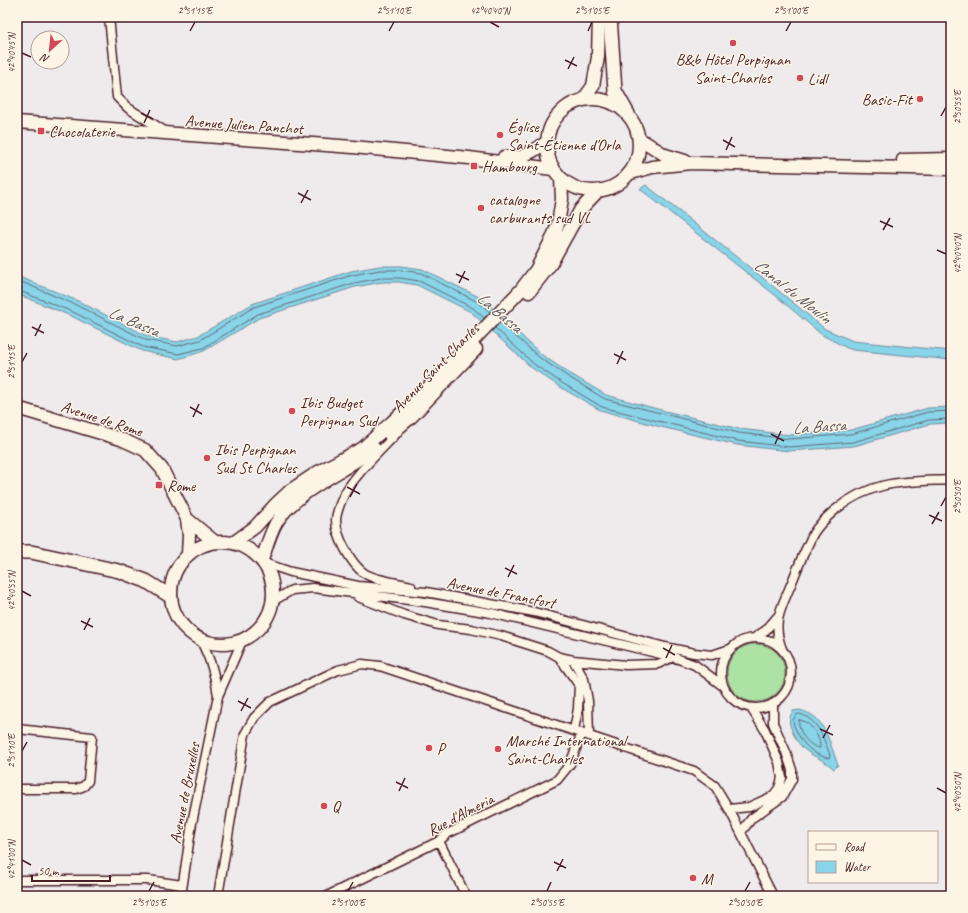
<svg xmlns="http://www.w3.org/2000/svg" width="968" height="913" font-family="Caveat,sans-serif">
<rect width="100%" height="100%" fill="#efeaeb"/>
<filter id="ink" filterUnits="userSpaceOnUse"><feTurbulence type="fractalNoise" baseFrequency=".025" numOctaves="2"/><feDisplacementMap in="SourceGraphic" scale="8" xChannelSelector="R" yChannelSelector="G"/><feConvolveMatrix kernelMatrix="1 2 1 2 8 2 1 2 1" color-interpolation-filters="sRGB"/></filter>
<g filter="url(#ink)">
<!-- green -->
<path fill="#ace2a4" stroke="#7b8068" d="M727 673a29 29 0 1 1 58 0a29 29 0 1 1-58 0Z"/>
<!-- water -->
<path fill="#88d4e8" stroke="#6f8c9c" d="M646,185l117,93 62,51 28,12 98,10v9l-98,-10 -6,-2 -25,-13 -47,-40 -135,-106z
M380,266h21l21,3 59,29 61,57 27,18 37,22 55,15 79,19 50,6 61,-5 77,-22 23,-1v16l-21,1 -76,22 -65,5 -52,-6 -80,-19 -57,-16 -40,-23 -28,-19 -61,-56 -54,-27 -18,-3h-17l-27,5 -96,31 -55,33 -26,8 -36,-8 -71,-35 -54,-22v-18l61,25 69,35 30,6 21,-6 54,-32 99,-33z
M800,710c6,2 12,4 17,9 10,10 16,33 21,46l-4,4c-18,-16 -31,-12 -42,-38 -3,-8 -4,-12 1,-20z"/>
<g fill="none" stroke-linecap="round" stroke-linejoin="round">
<!-- shore -->
<path stroke="#636777" stroke-width="1" d="M17,280l59,25 70,35 31,6 23,-6 54,-33 98,-32 28,-5h20l21,3 57,29 12,10
M17,290l56,22 70,35 35,7 25,-6 55,-34 96,-31 27,-5h19l19,3 54,27 11,10
M500,322l40,36 27,18 38,23 134,34 51,6 61,-5 77,-22 23,-1
M495,328l40,37 27,18 40,24 136,34 51,6 64,-5 76,-22 22,-1
M800,714c19,6 23,24 30,41l-1,3c-15,-2 -27,-14 -33,-28 -3,-6 -4,-10 0,-15z
M799,720c11,0 22,18 21,28 -11,-1 -23,-17 -21,-28z"/>
<defs>
<path id="street" d="M109,17l8,80 11,11 38,24
M397,433c-16,17 -47,46 -55,66 -2,5 -6,15 -6,21 0,16 15,44 28,53 10,7 35,10 47,13
M264,563l27,9 67,14 68,6 108,20 131,35 29,6 18,2 18,-6
M358,597l46,18 34,10 33,4 30,7 47,15 11,6 14,3 53,5 32,-1 15,-7
M273,601l19,-11 21,-2 112,14 66,11 182,44 22,8 28,21
M721 673a35 35 0 1 1 70 0a35 35 0 1 1-70 0Z
M754,638l12,-8 12,-14
M201,641c10,20 13,31 17,54
M782,649c-11,-27 0,-42 10,-67 6,-16 13,-32 21,-48 5,-9 14,-17 22,-24 38,-31 71,-28 116,-30
M559,657l20,28 -1,24 -4,21
M573,660l11,19 4,22 1,35
M17,729l75,8 -4,44 -4,5 -8,3h-59
M729,809l20,-2 24,-11 6,-8 3,-10 -3,-16 -14,-32 -14,-22
M741,832l11,-14 30,-21 10,-18v-9l-6,-18 -13,-29v-19
M439,841l27,55
M17,880h131l34,5
M181,896l11,-73 26,-127 24,-55
M218,896l27,-162 9,-16 16,-16 68,-32 24,-6 18,2 314,105 21,15 14,23 44,87
M327,896l112,-55 8,-7 110,-54 13,-16 12,-31"/>
<path id="secondary" d="M547 145a46 46 0 1 1 92 0a46 46 0 1 1-92 0Z
M583,100l10,-14 5,-29 1,-40
M17,122l336,25 116,11 84,11
M640,139l25,16 20,6
M504,157h17l12,-6 14,-9
M903,160l48,-1
M631,173l21,-6 39,-4 260,6
M529,292l21,-27 31,-56 16,-17
M17,408l104,31 24,11 17,19 25,50 2,16 -1,19
M390,435l21,-18 65,-68
M187,519l28,23
M171 593a51 51 0 1 1 102 0a51 51 0 1 1-102 0Z
M233,543l22,-16 20,-22 16,-15 27,-18 45,-24 29,-26 34,-32 94,-99 16,-21 16,-31 6,-15 4,-25 -1,-20
M262,560c4,-12 8,-26 14,-37 20,-33 69,-51 98,-75"/>
<path id="primary" d="M610,17l5,74 13,23
M17,552h14l88,19 27,10 24,15"/>
</defs>
<!-- street casing -->
<use href="#street" stroke="#4a1f2b" stroke-width="11"/>
<!-- secondary casing -->
<use href="#secondary" stroke="#4a1f2b" stroke-width="15"/>
<!-- primary casing -->
<use href="#primary" stroke="#4a1f2b" stroke-width="16"/>
<!-- street -->
<use href="#street" stroke="#fcf5e5" stroke-width="8"/>
<!-- secondary -->
<use href="#secondary" stroke="#fcf5e5" stroke-width="12"/>
<!-- primary -->
<use href="#primary" stroke="#fcf5e5" stroke-width="13"/>
</g>
</g>
<!-- ticks -->
<path fill="none" stroke="#4a1f2b" stroke-width="1.5" d="M490,22l9,5M190,31l5,-9M389,31l5,-9M588,31l4,-9M786,31l5,-9M22,53l9,4M565,60l12,6M568,69l6,-12M141,113l12,6M941,116l5,-9M144,123l6,-13M723,140l12,7M726,150l6,-13M298,193l13,7M301,203l7,-13M880,221l13,6M883,230l7,-12M937,250l9,4M456,274l13,6M459,283l6,-12M32,327l12,6M35,336l6,-12M614,354l12,6M22,362l5,-9M617,364l6,-13M190,407l12,7M193,417l6,-13M771,434l13,7M775,444l6,-13M347,487l13,7M350,497l7,-13M941,506l5,-9M929,515l13,6M932,524l7,-12M505,568l12,6M508,577l6,-12M22,591l9,5M81,621l12,6M84,630l6,-12M663,648l12,7M666,658l6,-13M238,701l13,7M241,711l7,-13M820,729l13,6M823,738l7,-13M22,751l5,-9M396,782l12,6M937,788l9,5M399,791l6,-13M22,860l9,5M554,862l12,6M557,871l6,-12M149,891l5,-9M348,891l5,-9M547,891l4,-9M745,891l5,-9"/>
<!-- markers -->
<g fill="#d1495b" stroke="#fcf5e5" stroke-width="1.5">
<circle cx="733" cy="43" r="4"/>
<circle cx="800" cy="78" r="4"/>
<circle cx="920" cy="99" r="4"/>
<rect x="37" y="127" width="8" height="8" rx="2"/>
<circle cx="500" cy="135" r="4"/>
<rect x="470" y="162" width="8" height="8" rx="2"/>
<circle cx="481" cy="208" r="4"/>
<circle cx="292" cy="411" r="4"/>
<circle cx="207" cy="458" r="4"/>
<rect x="155" y="481" width="8" height="8" rx="2"/>
<circle cx="429" cy="748" r="4"/>
<circle cx="498" cy="749" r="4"/>
<circle cx="324" cy="806" r="4"/>
<circle cx="693" cy="878" r="4"/>
</g>
<g text-anchor="middle" stroke-width="3" stroke-linejoin="round" paint-order="stroke">
<!-- poi labels -->
<g font-size="16" fill="#4a1f2b" stroke="#fcf5e5" text-anchor="start">
<text x="733" y="65" text-anchor="middle">B&amp;b Hôtel Perpignan<tspan x="733" dy="18">Saint-Charles</tspan></text>
<text x="808" y="84">Lidl</text>
<text x="912" y="105" text-anchor="end">Basic-Fit</text>
<text x="508" y="132">Église<tspan x="508" dy="18">Saint-Étienne d'Orla</tspan></text>
<text x="49" y="137">Chocolaterie</text>
<text x="482" y="172">Hambourg</text>
<text x="489" y="205">catalogne<tspan x="489" dy="18">carburants sud VL</tspan></text>
<text x="300" y="408">Ibis Budget<tspan x="300" dy="18">Perpignan Sud</tspan></text>
<text x="215" y="455">Ibis Perpignan<tspan x="215" dy="18">Sud St Charles</tspan></text>
<text x="167" y="491">Rome</text>
<text x="506" y="746">Marché International<tspan x="506" dy="18">Saint-Charles</tspan></text>
<text x="437" y="754">P</text>
<text x="332" y="812">Q</text>
<text x="701" y="884">M</text>
</g>
<!-- street labels -->
<g font-size="16" fill="#4a1f2b" stroke="#fcf5e5">
<text transform="translate(244 124) rotate(4)" y="6">Avenue Julien Panchot</text>
<text transform="translate(435 367) rotate(-46)" y="6">Avenue Saint-Charles</text>
<text transform="translate(102 418) rotate(18)" y="6">Avenue de Rome</text>
<text transform="translate(501 592) rotate(11)" y="6">Avenue de Francfort</text>
<text transform="translate(184 793) rotate(-79)" y="6">Avenue de Bruxelles</text>
<text transform="translate(460 814) rotate(-28)" y="6">Rue d'Almeria</text>
</g>
<!-- water labels -->
<g font-size="17" font-style="italic" fill="#5d5564" stroke="#fcf5e5">
<text transform="translate(793 291) rotate(38)" y="6">Canal du Moulin</text>
<text transform="translate(500 312) rotate(40)" y="6">La Bassa</text>
<text transform="translate(134 321) rotate(23)" y="6">La Bassa</text>
<text transform="translate(819 426) rotate(-4)" y="6">La Bassa</text>
</g>
</g>
<!-- margin -->
<rect width="968" height="913" fill="none" stroke="#fcf5e5" stroke-width="44"/>
<!-- legend -->
<rect x="808" y="831" width="130" height="52" fill="#fcf5e5" stroke="#b59f9b"/>
<rect x="816" y="844" width="20" height="6" fill="#fcf5e5" stroke="#b59f9b"/>
<text x="844" y="851" font-size="12" fill="#4a1f2b">Road</text>
<rect x="816" y="861" width="20" height="12" fill="#88d4e8" stroke="#b59f9b"/>
<text x="844" y="871" font-size="12" fill="#4a1f2b">Water</text>
<!-- north arrow -->
<g transform="translate(50 50) rotate(207)"><circle r="19" fill="#fcf5e5" stroke="#b59f9b"/>
<path d="M0-3L7 15L0 10L-7 15Z" fill="#d1495b"/>
<text y="-6" font-size="11" font-weight="bold" text-anchor="middle" fill="#4a1f2b">N</text>
</g>
<!-- scale -->
<path d="M32 875v6h78v-6" fill="none" stroke="#4a1f2b" stroke-width="2"/>
<text x="38" y="875" font-size="12" fill="#4a1f2b" stroke="#fcf5e5" stroke-width="3" paint-order="stroke">50 m</text>
<rect x="22" y="22" width="924" height="869" fill="none" stroke="#4a1f2b" stroke-width="1.5"/>
<g font-size="10" text-anchor="middle" fill="#4a1f2b">
<text x="195" y="14">2°51'15"E</text>
<text x="394" y="14">2°51'10"E</text>
<text x="490" y="14">42°40'40"N</text>
<text x="592" y="14">2°51'05"E</text>
<text x="791" y="14">2°51'00"E</text>
<text transform="translate(11 53) rotate(-90)" y="4">42°40'45"N</text>
<text transform="translate(957 107) rotate(-90)" y="4">2°50'55"E</text>
<text transform="translate(957 254) rotate(-90)" y="4">42°40'40"N</text>
<text transform="translate(11 362) rotate(-90)" y="4">2°51'15"E</text>
<text transform="translate(957 497) rotate(-90)" y="4">2°50'50"E</text>
<text transform="translate(11 591) rotate(-90)" y="4">42°40'55"N</text>
<text transform="translate(11 751) rotate(-90)" y="4">2°51'10"E</text>
<text transform="translate(957 793) rotate(-90)" y="4">42°40'50"N</text>
<text transform="translate(11 860) rotate(-90)" y="4">42°41'00"N</text>
<text x="149" y="906">2°51'05"E</text>
<text x="348" y="906">2°51'00"E</text>
<text x="547" y="906">2°50'55"E</text>
<text x="745" y="906">2°50'50"E</text>
</g>
</svg>
